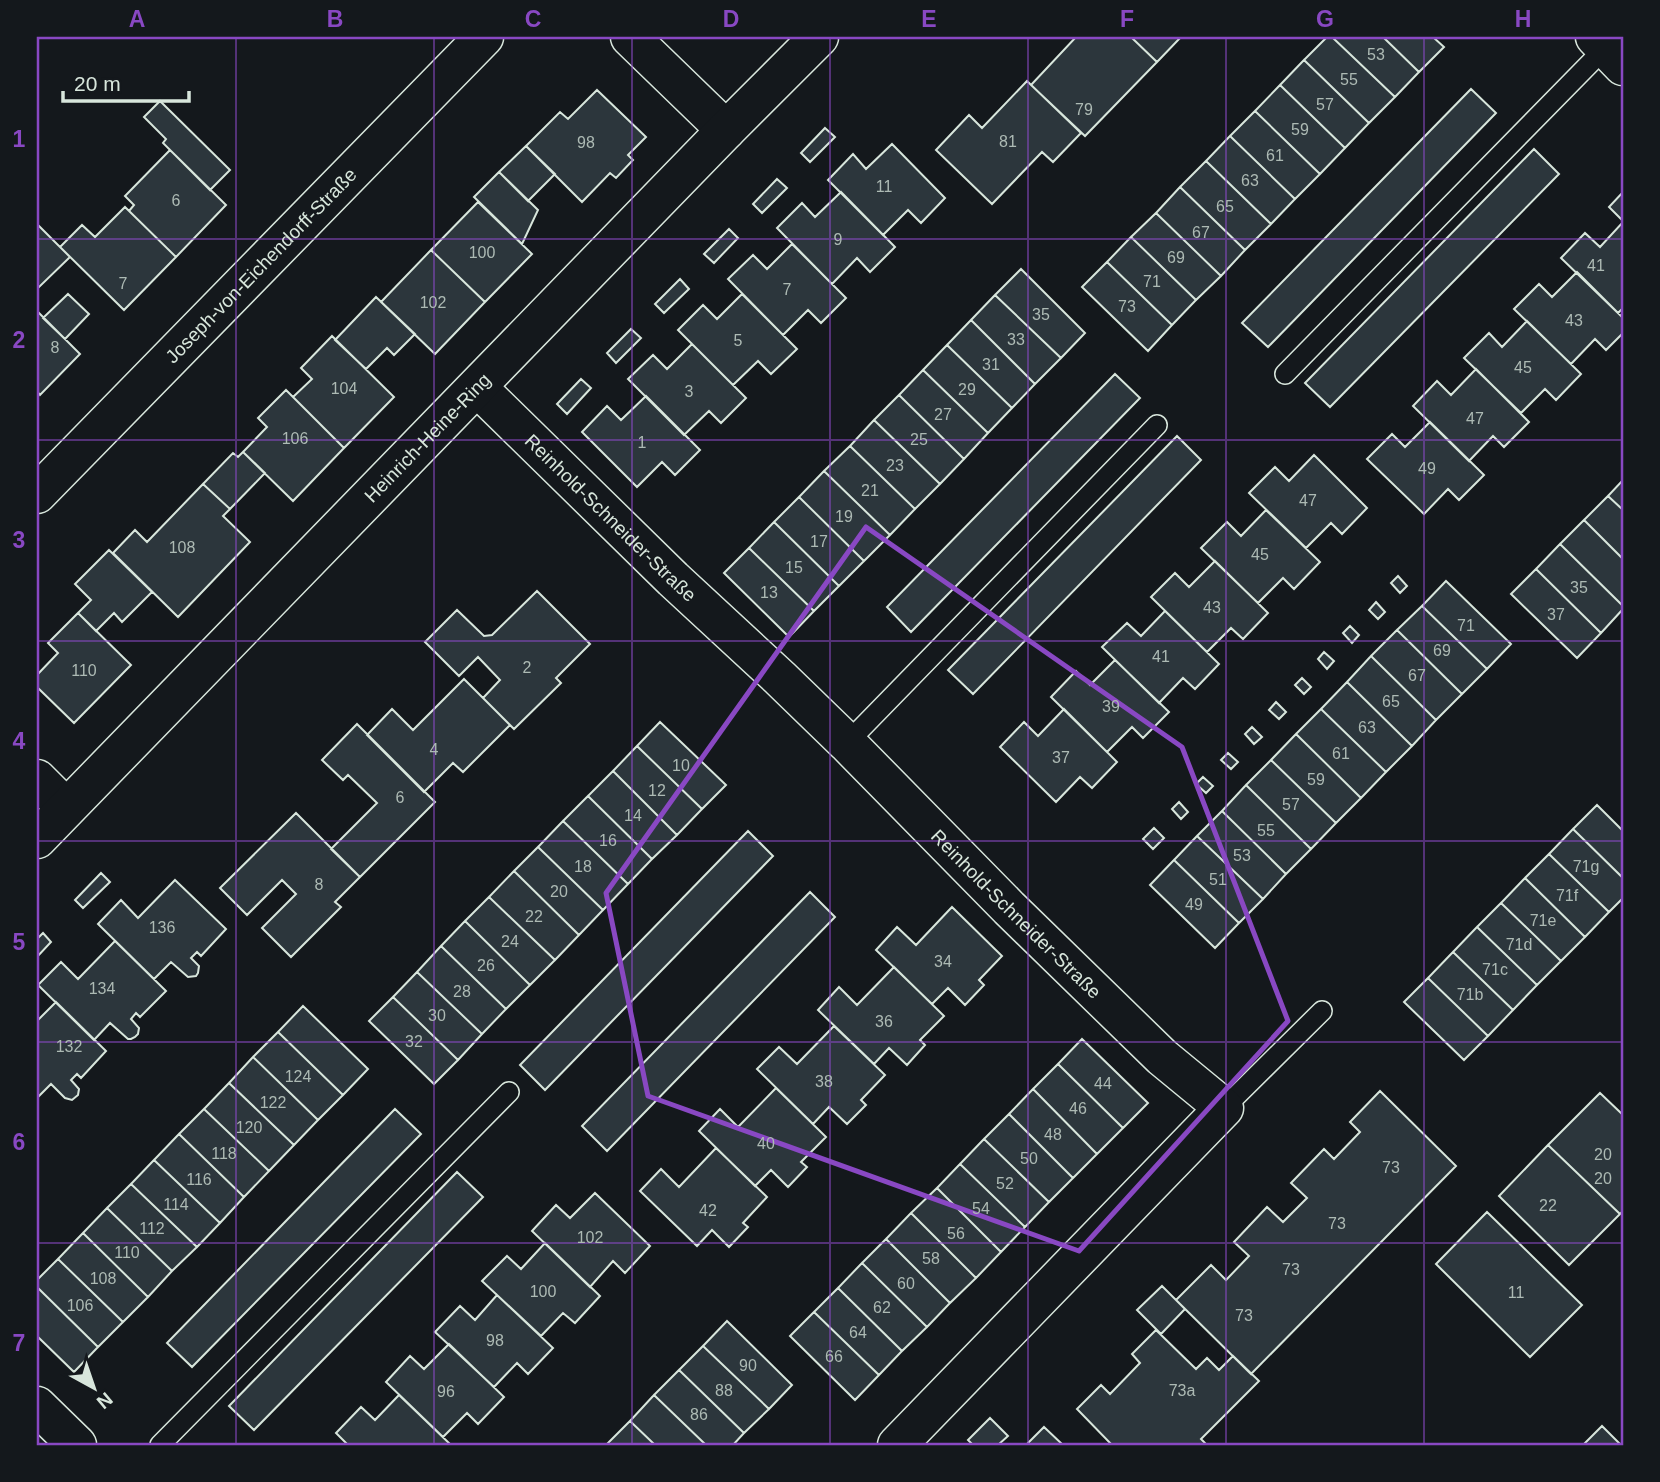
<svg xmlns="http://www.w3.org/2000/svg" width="1660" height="1482" font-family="Helvetica,sans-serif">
<rect width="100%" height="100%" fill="#14181c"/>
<!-- building -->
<path fill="#2c363c" stroke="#d8e6dc" stroke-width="2" d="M1076,37h55l26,25 -72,74 -54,-51z
M1131,37h50l-24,25z
M1327,37h5l63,60 -26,26 -65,-63z
M1332,37h51l36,35 -24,25z
M1383,37h50l11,10 -25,25z
M1304,60l65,63 -24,25 -65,-63z
M1027,81l54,52 -28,29 -11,-10 -50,52 -56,-54 33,-35 13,13z
M1280,85l65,63 -25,26 -65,-63z
M1471,89l25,24 -228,234 -26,-24z
M597,90l49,47 -18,18 5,5 -17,18 -6,-5 -28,29 -56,-56 34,-34 8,7z
M160,101l70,69 -20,20 -47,-47 3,-4 -22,-22z
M1255,111l65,63 -25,25 -65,-63z
M825,128l10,9 -25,25 -9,-9z
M1230,136l65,63 -24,25 -65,-63z
M892,144l53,54 -24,25 -13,-13 -25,25 -55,-55 25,-26 13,15z
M526,146l29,28 -27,27 -29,-29z
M1534,149l25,25 -229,233 -25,-24z
M170,150l56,55 -50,52 -47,-46 5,-6 -9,-9z
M1206,161l65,63 -26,26 -65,-63z
M499,172l39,38 -16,34 -48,-47z
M777,179l10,9 -25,25 -9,-9z
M1180,187l65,63 -24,26 -65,-63z
M841,192l54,55 -25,25 -13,-14 -25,26 -55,-56 25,-25 13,14z
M1623,192v29l-14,-14z
M478,202l54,52 -47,48 -54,-52z
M125,207l51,50 -52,53 -64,-63 22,-22 13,12z
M1156,213l65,63 -25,24 -65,-63z
M1623,222v86l-5,5 -57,-55 24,-25 15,14z
M37,224l33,33 -33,32z
M729,229l9,9 -24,25 -10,-9z
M1131,237l65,63 -24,25 -65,-63z
M792,244l54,54 -25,25 -13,-13 -25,25 -55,-56 25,-24 14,14z
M431,250l54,52 -50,52 -54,-52z
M1107,262l65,63 -24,26 -66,-64z
M1021,269l64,64 -24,25 -66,-63z
M1577,272l46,46v15l-17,17 -11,-11 -24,25 -57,-55 25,-25 13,13z
M680,279l9,10 -25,24 -9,-9z
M68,294l21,20 -24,25 -22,-21z
M742,294l55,55 -26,25 -13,-13 -25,24 -55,-55 25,-25 14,14z
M995,295l66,63 -26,26 -64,-64z
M376,297l39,37 -21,21 -7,-7 -21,21 -31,-29z
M37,311l43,43 -40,41 -3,-4z
M971,320l64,64 -23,24 -65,-63z
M1527,321l54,53 -25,26 -11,-11 -24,24 -57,-55 25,-25 13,14z
M631,329l10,9 -25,25 -9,-10z
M332,336l62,61 -50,51 -51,-51 19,-18 -11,-11z
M692,344l54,54 -25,25 -12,-12 -25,24 -56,-56 25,-24 14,14z
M947,345l65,63 -24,25 -65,-63z
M1476,369l53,53 -25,25 -11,-11 -24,25 -56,-55 24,-25 14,14z
M923,370l65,63 -24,26 -65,-64z
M1115,374l25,24 -229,234 -24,-25z
M581,379l10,9 -24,26 -10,-10z
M286,390l58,58 -51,53 -50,-49 24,-25 -9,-9z
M899,395l65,64 -24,25 -66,-64z
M646,396l54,54 -25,25 -13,-13 -25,25 -55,-55 25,-26 14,14z
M874,420l66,64 -25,25 -65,-63z
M1430,422l54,53 -25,25 -11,-11 -24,25 -57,-55 25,-25 13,13z
M1177,436l24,24 -228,234 -25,-24z
M850,446l65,63 -25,26 -66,-64z
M243,452l22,21 -35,36 -27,-25 30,-31 5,4z
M1314,455l53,53 -25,26 -11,-11 -25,25 -57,-55 26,-26 14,14z
M824,471l66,64 -26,26 -65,-64z
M1623,480v30l-15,-14z
M203,484l27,25 -7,7 27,26 -72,75 -65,-64 22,-23 12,12z
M1608,496l15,14v49l-39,-39z
M799,497l65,64 -25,25 -65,-64z
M1266,510l54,52 -26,27 -11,-11 -25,25 -57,-55 26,-26 14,14z
M1584,520l39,39v47l-63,-62z
M774,522l65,64 -25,25 -65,-63z
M1560,544l63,62v3l-22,24 -65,-64z
M749,548l65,63 -25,26 -65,-64z
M109,550l43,42 -30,30 -8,-9 -18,18 -18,-18 13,-13 -16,-16z
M1215,561l53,52 -25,26 -12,-11 -24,24 -56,-55 24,-24 14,14z
M1536,569l65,64 -24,25 -66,-64z
M1398,576l9,10 -7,7 -9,-10z
M1446,581l65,63 -24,25 -65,-63z
M537,591l53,53 -34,34 5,5 -47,46 -31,-31 17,-18 -22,-23 -19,19 -34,-34 32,-32 27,26 8,-1z
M1376,602l9,10 -7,7 -9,-9z
M1422,606l65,63 -25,25 -65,-64z
M1165,611l54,53 -24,25 -12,-11 -24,25 -57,-56 25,-24 14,13z
M78,613l53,52 -57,58 -37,-36v-12l21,-22 -10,-10z
M1350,626l9,9 -7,8 -9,-10z
M1397,630l65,64 -26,26 -65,-64z
M1324,652l10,9 -7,8 -9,-10z
M1371,656l65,64 -24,26 -65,-64z
M1115,660l54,52 -26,26 -11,-11 -25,25 -56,-55 25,-26 14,14z
M1302,678l9,9 -7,7 -9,-9z
M464,679l46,46 -47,47 -10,-9 -29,29 -57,-57 25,-26 21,21z
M1347,682l65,64 -26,26 -65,-63z
M1276,702l10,10 -7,7 -10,-9z
M1064,709l53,53 -25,26 -12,-11 -24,25 -56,-55 24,-25 14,14z
M1321,709l65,63 -25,26 -65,-64z
M660,722l66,63 -24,24 -65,-63z
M357,724l78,78 -75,75 -29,-28 46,-46 -29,-28 -5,5 -21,-20z
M1252,727l10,10 -8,7 -9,-10z
M1296,734l65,64 -25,25 -65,-63z
M637,746l65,63 -25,26 -64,-64z
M1228,753l10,9 -7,7 -10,-9z
M1271,760l65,63 -25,26 -65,-64z
M613,771l64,64 -25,24 -64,-63z
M1203,777l10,9 -7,7 -10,-9z
M1246,785l65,64 -25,25 -64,-63z
M588,796l64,63 -24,25 -65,-63z
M1179,802l9,10 -7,7 -9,-10z
M1597,805l26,26v47l-50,-49z
M1222,811l64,63 -23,25 -66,-63z
M296,813l64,64 -25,25 6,5 -50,50 -29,-29 34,-34 -14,-14 -35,35 -27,-27z
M563,821l65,63 -25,26 -65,-63z
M1154,828l10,10 -11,11 -10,-10z
M1573,829l50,49v20l-14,14 -60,-58z
M748,831l25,25 -228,234 -25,-25z
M1197,836l66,63 -24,24 -65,-63z
M538,847l65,63 -24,25 -65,-64z
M1549,854l60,58 -24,25 -60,-59z
M1174,860l65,63 -24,25 -65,-63z
M514,871l65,64 -24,25 -66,-63z
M101,873l9,9 -27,26 -8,-8z
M1525,878l60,59 -24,24 -60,-58z
M175,880l51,49 -25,27 -4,-4 -6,6 8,8 -1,7 -2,3 -8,1 -17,-15 -17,17 -56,-55 23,-24 17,18z
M810,892l25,25 -228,234 -25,-25z
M489,897l66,63 -25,25 -65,-64z
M1501,903l60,58 -24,24 -60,-58z
M952,907l50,49 -23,24 5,5 -19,20 -17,-17 -16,16 -56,-54 21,-23 19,18z
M465,921l65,64 -24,24 -65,-63z
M1477,927l60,58 -24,25 -60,-58z
M43,933l8,9 -14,15v-18z
M115,941l51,50 -26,26 -4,-4 -5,6 8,9 -1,6 -3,3 -4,2h-3l-18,-16 -16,17 -56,-55 23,-23 17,17z
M441,946l65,63 -24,25 -65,-62z
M1453,952l60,58 -25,26 -60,-58z
M894,967l50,49 -24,24 5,5 -18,20 -18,-17 -15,16 -56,-54 21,-23 18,18z
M417,972l65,62 -24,26 -65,-63z
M1428,978l60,58 -24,24 -60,-58z
M393,997l65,63 -24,24 -65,-63z
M56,1002l50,49 -25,27 -4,-4 -6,6 8,9 -1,6 -6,5 -7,-2 -14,-14 -14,14v-77z
M303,1006l65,63 -25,26 -65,-63z
M834,1026l51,49 -24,25 5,5 -19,19 -18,-17 -16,17 -56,-55 22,-22 18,17z
M278,1032l65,63 -25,25 -65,-63z
M1082,1039l66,64 -25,25 -65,-64z
M253,1057l65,63 -24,25 -65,-62z
M1058,1064l65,64 -26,26 -64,-65z
M229,1083l65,62 -25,26 -65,-62z
M776,1088l50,49 -25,25 6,5 -19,20 -17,-17 -16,16 -56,-55 21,-22 18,18z
M1033,1089l64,65 -24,24 -64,-64z
M1380,1091l76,75 -205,208 -75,-74 35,-35 15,15 23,-24 -15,-14 33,-35 16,15 24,-24 -16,-15 33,-34 10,10 26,-27 -10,-10z
M1600,1093l23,22v96l-3,3 -72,-69z
M204,1109l65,62 -25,26 -65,-63z
M395,1109l26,25 -229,233 -25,-24z
M1009,1114l64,64 -24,24 -65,-63z
M179,1134l65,63 -24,26 -66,-63z
M984,1139l65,63 -24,25 -65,-63z
M1548,1145l72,69 -51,51 -70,-69z
M716,1148l51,49 -24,26 5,4 -19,20 -17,-17 -15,16 -57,-55 21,-22 18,18z
M154,1160l66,63 -23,24 -66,-63z
M960,1164l65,63 -24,25 -64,-64z
M457,1172l26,25 -229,233 -25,-24z
M131,1184l66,63 -25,24 -65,-63z
M937,1188l64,64 -25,26 -65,-65z
M595,1193l55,53 -25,27 -12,-12 -23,26 -58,-56 24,-26 14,13z
M107,1208l65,63 -24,26 -65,-64z
M1487,1212l95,93 -52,52 -94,-93z
M911,1213l65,65 -26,25 -64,-64z
M83,1233l65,64 -25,25 -65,-63z
M886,1239l64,64 -23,24 -65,-64z
M545,1243l55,53 -25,27 -12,-10 -22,23 -59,-55 25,-25 14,13z
M58,1259l65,63 -25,25 -61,-60v-7z
M862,1263l65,64 -25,24 -64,-63z
M1162,1286l23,23 -24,25 -24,-24z
M37,1287l61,60 -24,25 -37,-36z
M838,1288l64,63 -23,24 -65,-63z
M497,1295l56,53 -25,26 -11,-11 -23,24 -59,-55 25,-26 15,14z
M814,1312l65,63 -24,25 -65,-64z
M727,1321l65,64 -23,24 -66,-63z
M1156,1330l40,39 11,-11 12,12 14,-14 26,25 -58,58 4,4 -3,2h-90l-35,-36 24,-24 9,9 30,-31 -8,-9z
M449,1344l55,53 -26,27 -11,-11 -24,24 -57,-55 24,-26 14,13z
M703,1346l66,63 -25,24 -65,-63z
M679,1370l65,63 -11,12h-27l-52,-50z
M399,1395l52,50h-103l-12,-12 25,-26 14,13z
M654,1395l52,50h-51l-25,-24z
M990,1418l18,18 -10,9h-25l-5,-5z
M630,1421l25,24h-49z
M1602,1426l19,19h-38z
M1044,1427l19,18h-37z"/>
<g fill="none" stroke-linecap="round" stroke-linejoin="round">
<defs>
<path id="service" d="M1285,374l320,-326
M847,743l310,-318
M1224,1108l98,-97
M160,1445l349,-353"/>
<g id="minor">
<path d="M630,37l96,93"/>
<path d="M1595,37l28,29"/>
<path id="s1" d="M477,387l196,192 107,99 67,65 162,165 153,149 62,51 -327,337"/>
<path id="s2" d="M37,494l447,-457"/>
<path d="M37,779l29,29"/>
<path id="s3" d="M37,839l689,-709 93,-93"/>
<path d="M37,1406l40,39"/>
</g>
</defs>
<!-- service casing -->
<use href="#service" stroke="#d8e6dc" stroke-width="22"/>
<!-- minor casing -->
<use href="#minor" stroke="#d8e6dc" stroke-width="41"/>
<!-- service -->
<use href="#service" stroke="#14181c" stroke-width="19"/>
<!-- minor -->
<use href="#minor" stroke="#14181c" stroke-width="38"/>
</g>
<!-- marked area -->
<path fill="none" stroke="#8948c3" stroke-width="5" stroke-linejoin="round" d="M866,527l316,220 106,274 -209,230 -431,-155 -42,-203z"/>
<!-- grid -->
<path fill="none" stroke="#8948c3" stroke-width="2" stroke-opacity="0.55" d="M236,37v1408M434,37v1408M632,37v1408M830,37v1408M1028,37v1408M1226,37v1408M1424,37v1408M37,239h1586M37,440h1586M37,641h1586M37,841h1586M37,1042h1586M37,1243h1586"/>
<g text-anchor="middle" stroke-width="5" stroke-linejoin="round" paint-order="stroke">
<!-- number labels -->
<g font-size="16" fill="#adbab4">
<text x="1376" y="60">53</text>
<text x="1349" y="85">55</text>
<text x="1325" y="110">57</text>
<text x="1084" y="115">79</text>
<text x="1300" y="135">59</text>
<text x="1008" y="147">81</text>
<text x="586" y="148">98</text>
<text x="1275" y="161">61</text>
<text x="1250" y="186">63</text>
<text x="884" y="192">11</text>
<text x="176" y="206">6</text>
<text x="1225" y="212">65</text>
<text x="1201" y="238">67</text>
<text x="838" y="245">9</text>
<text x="482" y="258">100</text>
<text x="1176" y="263">69</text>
<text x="1596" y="271">41</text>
<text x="1152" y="287">71</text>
<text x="123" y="289">7</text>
<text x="787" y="295">7</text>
<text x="433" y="308">102</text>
<text x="1127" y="312">73</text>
<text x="1041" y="320">35</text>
<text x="1574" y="326">43</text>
<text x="1016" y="345">33</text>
<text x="738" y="346">5</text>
<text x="55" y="353">8</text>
<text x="991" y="370">31</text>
<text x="1523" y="373">45</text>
<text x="344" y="394">104</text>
<text x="967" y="395">29</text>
<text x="689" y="397">3</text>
<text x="943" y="420">27</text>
<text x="1475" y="424">47</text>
<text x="295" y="444">106</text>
<text x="919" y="445">25</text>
<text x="642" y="448">1</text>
<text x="895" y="471">23</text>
<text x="1427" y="474">49</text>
<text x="870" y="496">21</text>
<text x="1308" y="506">47</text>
<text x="844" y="522">19</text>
<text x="819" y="547">17</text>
<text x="182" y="553">108</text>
<text x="1260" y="560">45</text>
<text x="794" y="573">15</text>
<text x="1579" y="593">35</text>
<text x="769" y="598">13</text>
<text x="1212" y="613">43</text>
<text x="1556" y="620">37</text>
<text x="1466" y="631">71</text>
<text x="1442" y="656">69</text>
<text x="1161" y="662">41</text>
<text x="527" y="673">2</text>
<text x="84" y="676">110</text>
<text x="1417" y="681">67</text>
<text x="1391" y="707">65</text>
<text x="1111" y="712">39</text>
<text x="1367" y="733">63</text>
<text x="434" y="755">4</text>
<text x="1341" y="759">61</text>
<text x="1061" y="763">37</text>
<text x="681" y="771">10</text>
<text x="1316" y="785">59</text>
<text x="657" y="796">12</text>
<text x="400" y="803">6</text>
<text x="1291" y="810">57</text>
<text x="633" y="821">14</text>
<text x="1266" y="836">55</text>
<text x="608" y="846">16</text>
<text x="1242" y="861">53</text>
<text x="583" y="872">18</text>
<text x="1586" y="872">71g</text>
<text x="1218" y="885">51</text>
<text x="319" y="890">8</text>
<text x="559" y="897">20</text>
<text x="1567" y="901">71f</text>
<text x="1194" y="910">49</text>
<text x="534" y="922">22</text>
<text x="1543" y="926">71e</text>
<text x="162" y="933">136</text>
<text x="510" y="947">24</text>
<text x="1519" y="950">71d</text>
<text x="943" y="967">34</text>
<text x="486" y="971">26</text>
<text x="1495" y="975">71c</text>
<text x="102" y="994">134</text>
<text x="462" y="997">28</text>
<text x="1470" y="1000">71b</text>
<text x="437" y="1021">30</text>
<text x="884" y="1027">36</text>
<text x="414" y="1047">32</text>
<text x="69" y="1052">132</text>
<text x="298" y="1082">124</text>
<text x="824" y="1087">38</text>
<text x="1103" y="1089">44</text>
<text x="273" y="1108">122</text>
<text x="1078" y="1114">46</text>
<text x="249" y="1133">120</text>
<text x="1053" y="1140">48</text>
<text x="766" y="1149">40</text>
<text x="224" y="1159">118</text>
<text x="1603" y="1160">20</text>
<text x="1029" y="1164">50</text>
<text x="1391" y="1173">73</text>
<text x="1603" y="1184">20</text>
<text x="199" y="1185">116</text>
<text x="1005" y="1189">52</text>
<text x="176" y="1210">114</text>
<text x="1548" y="1211">22</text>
<text x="981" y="1214">54</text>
<text x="708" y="1216">42</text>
<text x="1337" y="1229">73</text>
<text x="152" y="1234">112</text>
<text x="956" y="1239">56</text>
<text x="590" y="1243">102</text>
<text x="127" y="1258">110</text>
<text x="931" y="1264">58</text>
<text x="1291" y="1275">73</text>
<text x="103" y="1284">108</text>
<text x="906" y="1289">60</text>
<text x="543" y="1297">100</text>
<text x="1516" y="1298">11</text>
<text x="80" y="1311">106</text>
<text x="882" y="1313">62</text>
<text x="1244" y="1321">73</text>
<text x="858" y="1338">64</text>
<text x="495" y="1346">98</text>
<text x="834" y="1362">66</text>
<text x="748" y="1371">90</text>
<text x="724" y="1396">88</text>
<text x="1182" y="1396">73a</text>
<text x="446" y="1397">96</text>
<text x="699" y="1420">86</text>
</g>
<!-- street labels -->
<g font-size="19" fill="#d8e6dc" stroke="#14181c">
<text dy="7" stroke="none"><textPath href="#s2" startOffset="320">Joseph-von-Eichendorff-Straße</textPath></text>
<text dy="7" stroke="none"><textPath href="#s3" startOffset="560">Heinrich-Heine-Ring</textPath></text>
<text dy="7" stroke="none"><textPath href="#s1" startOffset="187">Reinhold-Schneider-Straße</textPath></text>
<text dy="7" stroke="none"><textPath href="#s1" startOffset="754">Reinhold-Schneider-Straße</textPath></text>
</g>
</g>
<!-- border -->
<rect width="1660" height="1482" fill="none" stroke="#14181c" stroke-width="77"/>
<!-- north arrow -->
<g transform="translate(94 1388) rotate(140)" stroke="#14181c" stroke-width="5" paint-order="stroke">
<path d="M0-5L12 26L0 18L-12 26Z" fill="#d8e6dc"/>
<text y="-10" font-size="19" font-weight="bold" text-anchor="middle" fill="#d8e6dc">N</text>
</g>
<!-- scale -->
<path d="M63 91v10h126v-10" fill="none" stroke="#d8e6dc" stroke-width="3.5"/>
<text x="74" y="91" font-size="21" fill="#d8e6dc" stroke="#14181c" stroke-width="5" paint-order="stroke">20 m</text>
<rect x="38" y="38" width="1584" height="1406" fill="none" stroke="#8948c3" stroke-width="2.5"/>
<g font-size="23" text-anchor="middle" font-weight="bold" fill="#8948c3">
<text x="137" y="27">A</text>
<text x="335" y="27">B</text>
<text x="533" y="27">C</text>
<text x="731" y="27">D</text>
<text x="929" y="27">E</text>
<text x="1127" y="27">F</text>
<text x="1325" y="27">G</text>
<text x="1523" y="27">H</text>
<text x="19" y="147">1</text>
<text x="19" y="348">2</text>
<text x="19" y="548">3</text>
<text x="19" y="749">4</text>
<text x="19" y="950">5</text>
<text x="19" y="1150">6</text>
<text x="19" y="1351">7</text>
</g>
</svg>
